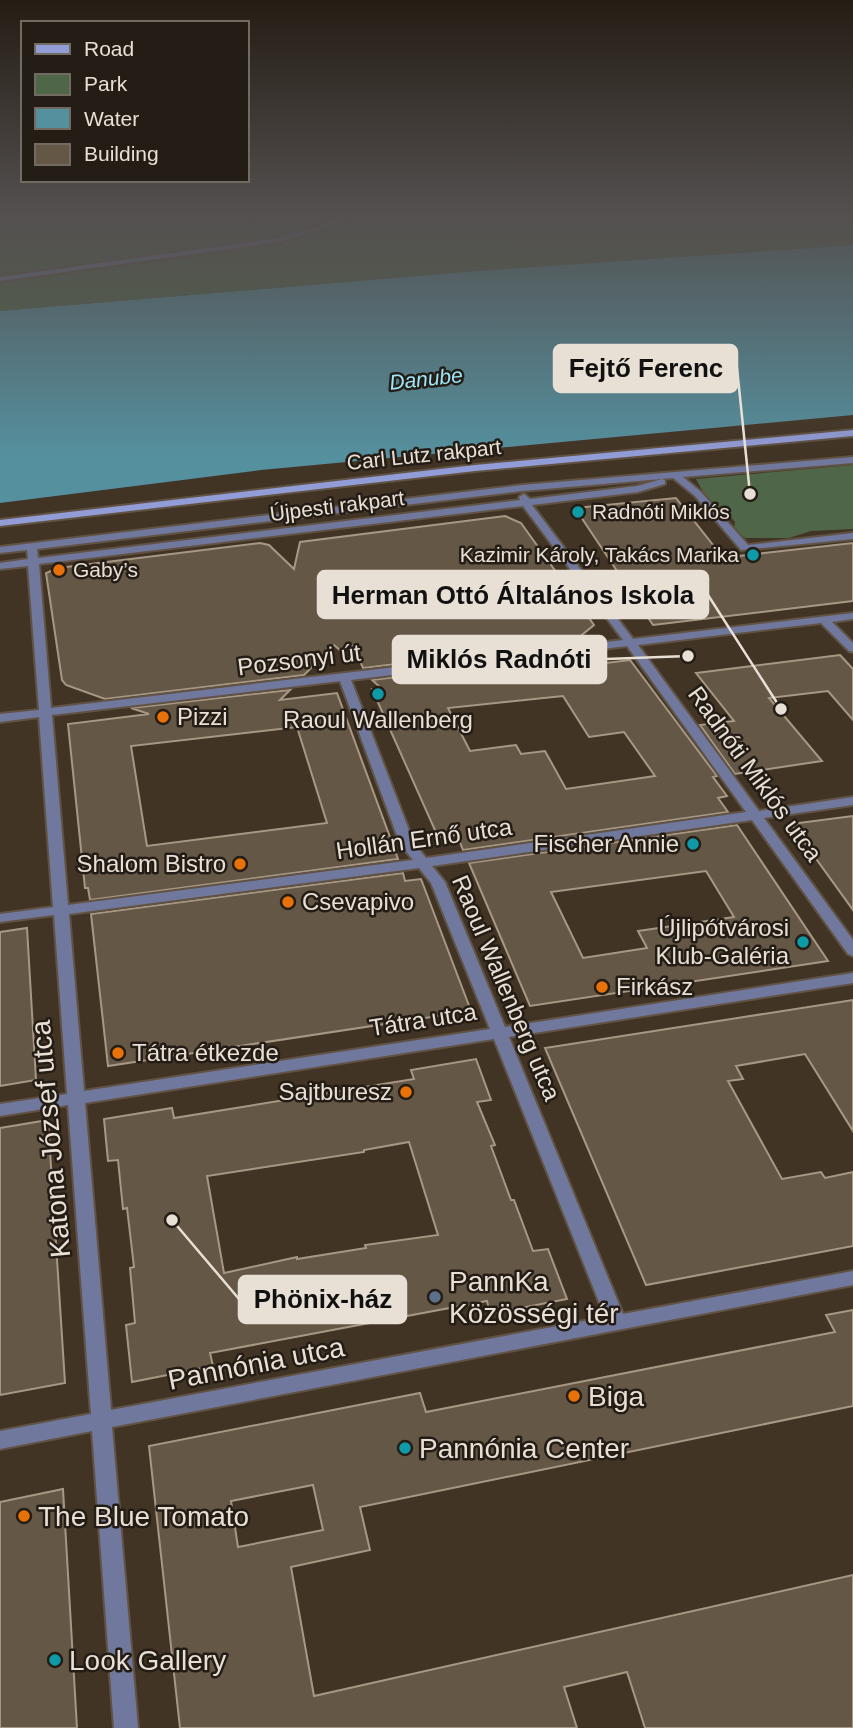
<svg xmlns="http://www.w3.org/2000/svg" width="853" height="1728" font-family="Helvetica,sans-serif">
<rect width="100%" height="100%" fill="#423424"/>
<!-- green -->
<path fill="#4f6748" d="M10,214h843v31l-377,26 -476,40v-94z
M853,465v64l-42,2 -22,7h-44l-11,-9 1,-7 -7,-8 -6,1 -14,-14 -12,-22z"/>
<!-- water -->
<path fill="#55909e" d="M853,245v170l-592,55 -261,33v-192l476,-40z"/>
<!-- building -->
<path fill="#655746" stroke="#a79885" stroke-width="2" fill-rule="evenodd" d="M676,498l45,57 7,-1 2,3 123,-14v58l-200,24 -78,-117z
M505,516l16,7 73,102 -22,18 -209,25 -10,-22 -12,5 -7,-6 -30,30 -199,24 -39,-14 -4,-5 -16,-107 12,-5 202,-25 9,2 25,24 6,-27z
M840,655l13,14v51l-25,-29 -59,7 53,63 -87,13 -35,-49 34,-4 -38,-48z
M556,657l-16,14 90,-11 87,116 -4,1 14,19 -9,2 10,14 -265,38 -6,-15 -19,2 -66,-148 9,-1 -9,-8zM563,696l26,41 35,-5 31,44 -89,13 -21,-38 -24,3 -5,-9 -46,6 -22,-43z
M290,690l-10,10 57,-7 61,166 -308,41 -2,-12h-3l-17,-164 81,-10 -18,-6zM297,727l30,96 -180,23 -16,-100z
M853,816v94l-62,-86z
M737,825l91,136 -298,45 -61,-143zM706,871l28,46 -96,14 9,17 -64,10 -32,-66z
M403,873l2,8 16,-2 50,132 -363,55 -17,-152z
M27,928l9,152 -36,6v-154z
M853,1000v131l-48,-77 -69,12 7,13 -15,2 54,98 39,-7 4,6 28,-6v74l-207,39 -101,-237z
M476,1059l15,41 -14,2 18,43 -4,1 20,54h3l19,51 15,-2 19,50 -77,15 -3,-13 -277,52 3,13 -81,16 -6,-57 9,-2 -5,-55 4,-1 -7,-59 -4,1 -5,-49 -10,1 -4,-42 68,-11 2,10 240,-39 -3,-9zM409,1142l29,93 -73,10 1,3 -69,11v-2l-73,16 -17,-97 157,-24v-2z
M48,1120l17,263 -65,12v-267z
M853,1310v96l-493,101 10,43 -79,17 23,129 539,-121v153h-208l-18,-56 -63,15 13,41h-397l-31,-282 271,-53 6,19 409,-80 -9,-17zM313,1485l10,45 -85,17 -7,-46z
M63,1489l14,239h-77v-226z"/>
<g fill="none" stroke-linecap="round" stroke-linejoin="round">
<defs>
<path id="street" d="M345,214h9l-30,14 -44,14 -280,39v-4l279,-39 41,-12z
M853,457v6l-170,14 18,15 47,53 105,-12v6l-112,11 -46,-54 -22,-18 -151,13 -485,58 1,9 482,-58 -1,-3 5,-3 6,5 107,-13 25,-7 3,1v4l-27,8 -106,13 101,134 220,-26v6l-21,3 21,21v9l-4,-1 -28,-28 -183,22 121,166 94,-14v8l-89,13 89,122v16l-5,-2 -96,-134 -320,46 13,16 60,145 348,-54v10l-344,54 114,277 230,-43v14l-741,142 26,301h-24l-22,-297 -92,18v-18l91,-17 -23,-309 -68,11v-12l67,-10 -13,-179 -54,7v-8l53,-7 -14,-190 -39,5v-8l39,-4 -11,-144 -28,3v-6l28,-4 -1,-9 -27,3v-6l522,-62zM523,506l100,134 -572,68 -12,-144zM627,646l119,166 -320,46 -12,-15 -63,-163zM340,681l60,163 13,16 -345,45 -16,-190zM419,868l12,15 59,146 -406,62 -15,-177zM494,1039l111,278 -494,93 -26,-307z"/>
<path id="secondary" d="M853,430v6l-378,35 -475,55v-6l475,-55z"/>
</defs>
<!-- street casing -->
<use href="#street" stroke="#605344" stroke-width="4"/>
<!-- secondary casing -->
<use href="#secondary" stroke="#605344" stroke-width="4"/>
<!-- street -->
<use href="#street" fill="#71789d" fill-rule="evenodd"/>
<!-- secondary -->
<use href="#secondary" fill="#929cd6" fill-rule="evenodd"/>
</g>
<!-- sky -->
<linearGradient id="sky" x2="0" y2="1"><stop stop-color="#241d14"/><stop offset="0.47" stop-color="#545050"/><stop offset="1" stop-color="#545050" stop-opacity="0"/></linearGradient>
<rect width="853" height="456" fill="url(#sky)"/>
<!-- markers -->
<g fill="#0f9aa8" stroke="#231d16" stroke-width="2.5">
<circle cx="578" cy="512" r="7"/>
<circle cx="753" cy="555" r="7"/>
<circle cx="378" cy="694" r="7"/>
<circle cx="693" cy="844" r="7"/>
<circle cx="803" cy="942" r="7"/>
<circle cx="405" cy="1448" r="7"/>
<circle cx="55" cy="1660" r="7"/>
</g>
<g fill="#e8710a" stroke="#231d16" stroke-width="2.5">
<circle cx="59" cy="570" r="7"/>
<circle cx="163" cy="717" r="7"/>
<circle cx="240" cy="864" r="7"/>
<circle cx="288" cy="902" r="7"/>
<circle cx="602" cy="987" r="7"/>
<circle cx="118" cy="1053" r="7"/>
<circle cx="406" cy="1092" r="7"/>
<circle cx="574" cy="1396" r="7"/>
<circle cx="24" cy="1516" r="7"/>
</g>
<circle fill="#5c6f8a" stroke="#231d16" stroke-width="2.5" cx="435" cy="1297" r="7"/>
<g text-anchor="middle" stroke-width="5" stroke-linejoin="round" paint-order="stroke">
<!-- far-water labels -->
<g font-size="21" font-style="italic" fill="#9de6f8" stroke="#231d16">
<text transform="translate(426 379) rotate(-6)" y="7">Danube</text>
</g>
<!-- far-street labels -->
<g font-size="21" fill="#e8dfd5" stroke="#231d16">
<text transform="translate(424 455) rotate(-6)" y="7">Carl Lutz rakpart</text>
<text transform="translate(337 506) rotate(-7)" y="7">Újpesti rakpart</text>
</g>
<!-- far-poi labels -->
<g font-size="21" fill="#e8dfd5" stroke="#231d16" text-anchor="start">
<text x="592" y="519">Radnóti Miklós</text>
<text x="739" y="562" text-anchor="end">Kazimir Károly, Takács Marika</text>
<text x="73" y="577">Gaby’s</text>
</g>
<!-- street labels -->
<g font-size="24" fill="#e8dfd5" stroke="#231d16">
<text transform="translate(299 660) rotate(-7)" y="8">Pozsonyi út</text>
<text transform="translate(755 774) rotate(54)" y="8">Radnóti Miklós utca</text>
<text transform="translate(424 839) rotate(-8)" y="8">Hollán Ernő utca</text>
<text transform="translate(506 988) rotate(67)" y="8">Raoul Wallenberg utca</text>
<text transform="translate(423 1020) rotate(-9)" y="8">Tátra utca</text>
</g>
<!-- poi labels -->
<g font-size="24" fill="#e8dfd5" stroke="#231d16" text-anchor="start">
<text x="177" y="725">Pizzi</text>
<text x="378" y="728" text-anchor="middle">Raoul Wallenberg</text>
<text x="679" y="852" text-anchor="end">Fischer Annie</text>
<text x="226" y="872" text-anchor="end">Shalom Bistro</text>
<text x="302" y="910">Csevapivo</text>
<text x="789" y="936" text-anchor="end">Újlipótvárosi<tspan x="789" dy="28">Klub-Galéria</tspan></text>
<text x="616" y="995">Firkász</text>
<text x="132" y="1061">Tátra étkezde</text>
<text x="392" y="1100" text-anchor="end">Sajtburesz</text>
</g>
<!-- near-street labels -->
<g font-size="28" fill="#e8dfd5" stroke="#231d16">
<text transform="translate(50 1139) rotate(-95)" y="10">Katona József utca</text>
<text transform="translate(256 1363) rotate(-11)" y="10">Pannónia utca</text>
</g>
<!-- near-poi labels -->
<g font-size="28" fill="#e8dfd5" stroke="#231d16" text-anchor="start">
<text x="449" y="1291">PannKa<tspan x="449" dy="32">Közösségi tér</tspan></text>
<text x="588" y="1406">Biga</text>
<text x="419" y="1458">Pannónia Center</text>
<text x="38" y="1526">The Blue Tomato</text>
<text x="69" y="1670">Look Gallery</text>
</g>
</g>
<!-- callouts -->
<path fill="none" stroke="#e8dfd5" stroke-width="2.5" d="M750 494L737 368M781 709L708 595M688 656L606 659M172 1220L239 1299"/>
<g fill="#e8dfd5" stroke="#231d16" stroke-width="2.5">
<circle cx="750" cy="494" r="7"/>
<circle cx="781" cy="709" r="7"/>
<circle cx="688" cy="656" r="7"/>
<circle cx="172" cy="1220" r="7"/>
</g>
<g fill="#e8dfd5" stroke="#e8dfd5" stroke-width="2.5">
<rect x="554" y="345" width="183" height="47" rx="7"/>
<rect x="318" y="571" width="390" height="47" rx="7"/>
<rect x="393" y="636" width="213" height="47" rx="7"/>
<rect x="239" y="1276" width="167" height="47" rx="7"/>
</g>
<g font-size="26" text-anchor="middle" font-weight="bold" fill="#111">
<text x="646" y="377">Fejtő Ferenc</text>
<text x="513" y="604">Herman Ottó Általános Iskola</text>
<text x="499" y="668">Miklós Radnóti</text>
<text x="323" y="1308">Phönix-ház</text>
</g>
<!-- legend -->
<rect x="21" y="21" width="228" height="161" fill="#231d16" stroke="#726b62" stroke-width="2"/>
<rect x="35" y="44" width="35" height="10" fill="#929cd6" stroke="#726b62" stroke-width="2"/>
<text x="84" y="56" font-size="21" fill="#e8dfd5">Road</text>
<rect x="35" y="74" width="35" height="21" fill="#4f6748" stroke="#726b62" stroke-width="2"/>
<text x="84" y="91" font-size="21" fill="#e8dfd5">Park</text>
<rect x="35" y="108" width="35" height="21" fill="#55909e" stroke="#726b62" stroke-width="2"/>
<text x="84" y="126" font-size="21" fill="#e8dfd5">Water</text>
<rect x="35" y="144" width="35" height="21" fill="#655746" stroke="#726b62" stroke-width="2"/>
<text x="84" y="161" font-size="21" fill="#e8dfd5">Building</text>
</svg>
